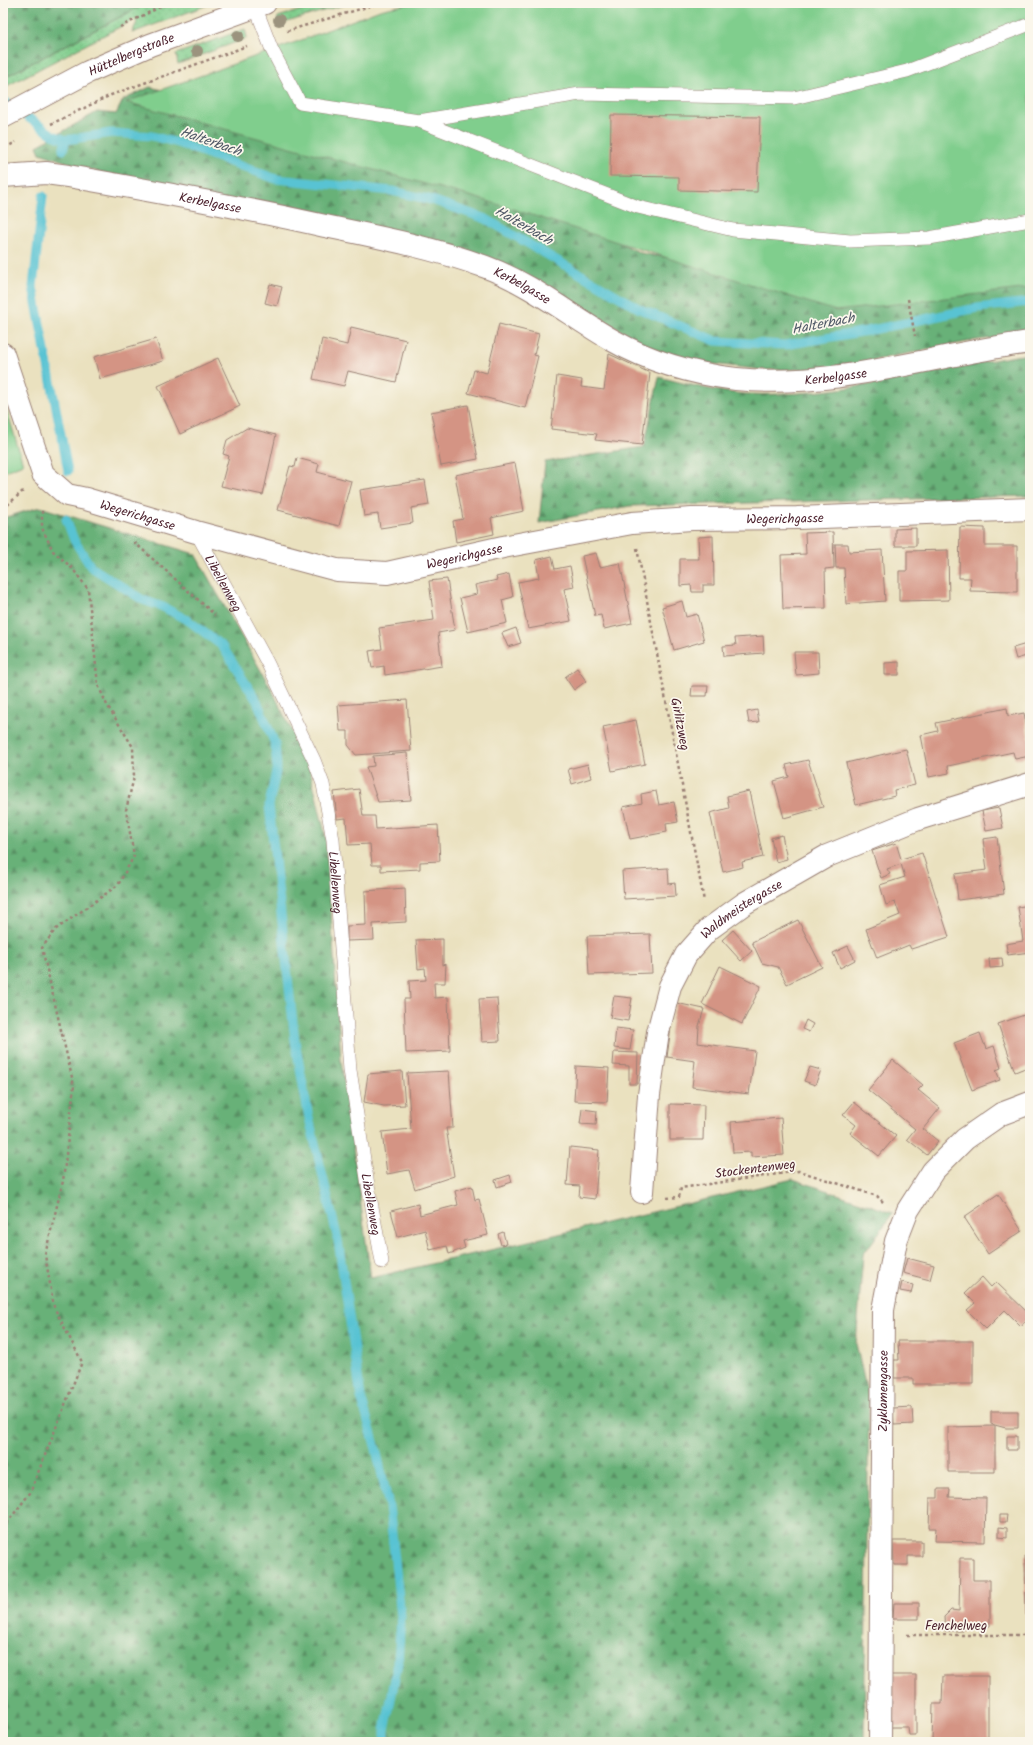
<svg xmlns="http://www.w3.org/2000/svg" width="1033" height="1745" font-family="Kalam,sans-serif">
<defs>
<pattern id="grass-dots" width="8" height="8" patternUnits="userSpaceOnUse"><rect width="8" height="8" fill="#80ce8d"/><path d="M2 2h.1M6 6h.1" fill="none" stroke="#70b07a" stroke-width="1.8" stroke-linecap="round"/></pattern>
<pattern id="forest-firs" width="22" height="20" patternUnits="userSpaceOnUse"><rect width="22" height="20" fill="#68b178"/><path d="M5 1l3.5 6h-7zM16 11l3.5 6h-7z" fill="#588f63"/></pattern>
</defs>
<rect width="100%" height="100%" fill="#fbf7ec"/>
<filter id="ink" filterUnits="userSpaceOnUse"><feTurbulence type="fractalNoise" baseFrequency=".025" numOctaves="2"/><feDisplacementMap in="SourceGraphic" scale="8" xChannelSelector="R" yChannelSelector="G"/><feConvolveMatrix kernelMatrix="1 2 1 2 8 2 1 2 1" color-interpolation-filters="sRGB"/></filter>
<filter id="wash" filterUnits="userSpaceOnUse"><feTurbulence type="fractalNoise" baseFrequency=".012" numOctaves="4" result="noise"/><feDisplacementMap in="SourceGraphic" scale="16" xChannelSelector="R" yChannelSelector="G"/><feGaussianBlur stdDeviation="0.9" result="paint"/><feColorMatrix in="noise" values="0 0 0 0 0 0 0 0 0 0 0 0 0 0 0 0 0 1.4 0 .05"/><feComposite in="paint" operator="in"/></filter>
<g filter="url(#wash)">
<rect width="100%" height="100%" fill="#eae1bf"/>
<!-- grass -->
<path fill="url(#grass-dots)" stroke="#65765c" d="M147,3h66l-81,30 5,-11 -2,-3 -132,69v-10z
M324,3h26l-73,22 1,-8z
M245,29l2,9 -69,26 -2,-10z"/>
<!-- forest -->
<path fill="url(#forest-firs)" stroke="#596852" d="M3,3h144l-144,75z
M150,87l214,54 141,46 136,66 197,35 192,-34v80l-53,6 -118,23 -46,6 -49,1 -68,-8 -28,-7 -30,-14 -97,-59 -457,-114 -44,-15 -3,-7 60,-34 19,2 7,-14z
M1030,354v142l-400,10 -91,17 6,-61 99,-15 15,-70c28,7 57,15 86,17 91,4 181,-22 270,-38z
M40,507l155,47 78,138 36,74 17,72 15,222 30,218 422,-99 100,34 -30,42 -7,89 13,56 -5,342h-861v-1224z"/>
<!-- green -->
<path fill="#80ce8d" stroke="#65765c" d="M412,3h618v285l-194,23 -352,-111 -358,-98 170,-60 84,-32z
M3,397l20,67 -20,8z"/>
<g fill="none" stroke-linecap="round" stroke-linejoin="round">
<!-- stream -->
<path stroke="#59c3d3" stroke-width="9" d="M3,100l50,35 13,5 45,-7 41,3 26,7 98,36 116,12 40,9 54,19 154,90 76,32 69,4 82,-14 110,-23 53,-6
M63,150l3,-10
M43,196l-10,91 35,184
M66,519l8,21 17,27 52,33 20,7 26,14 33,25 35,55 18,43 2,23 -8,38 26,236 14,77 29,122 23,157 15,52 13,57 12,110 -3,47 -13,67v12"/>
</g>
<g id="blocks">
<!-- building -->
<path fill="#d49484" d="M611,115l149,2 -3,75 -78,-2v-13l-69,-1z
M270,284l12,3 -5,19 -12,-3z
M499,324l40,10 -5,21 4,1 -13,52 -57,-15 6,-23 13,3z
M351,327l55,13 -10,42 -48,-11 -4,15 -31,-7 9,-40 25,6z
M156,339l7,22 -63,18 -6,-22z
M609,354l41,19 -8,72 -47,-5 2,-6 -46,-5 6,-53 25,4 -1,7 23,3z
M218,358l22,48 -60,28 -22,-48z
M468,405l10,54 -37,7 -10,-54z
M247,428l29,7 -13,60 -42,-9 8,-30 -6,-2 4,-14z
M297,458l22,6 -2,8 34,9 -12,45 -61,-16 12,-44 5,1z
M515,463l9,48 -33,7 3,16 -38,8 -3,-21 10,-2 -8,-44z
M425,480l4,25 -18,3 2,15 -33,5 -2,-14 -14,2 -4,-26z
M960,527l25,1v18h32v46l-47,-1 1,-13h-12z
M916,528v18h-21v-17z
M833,532l1,36 -9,1 1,39 -43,1 -2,-54 25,-1 -1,-21z
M713,536l1,49h-11v7h-11l-1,-7 -11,1v-27h19l-1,-22z
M835,544h13l1,8 33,-2 3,51 -39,3 -2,-36h-8z
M948,550l1,50 -50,1v-30h8v-20z
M596,553l4,14 20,-4 12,60 -28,6 -3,-14 -6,1 -13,-60z
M552,556l3,13 15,-3 4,21 -10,2 7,32 -43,8 -10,-47 21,-4 -3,-18z
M509,574l4,23 -11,3 5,23 -39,9 -8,-34 17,-4 -2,-9 22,-5 -1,-3z
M447,579l8,51 -17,3 4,33 -57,9 -1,-9 -12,2 -3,-17 13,-2 -3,-21 55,-8 -5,-39z
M682,601l4,16 11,-3 7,27 -30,9 -12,-43z
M516,628l5,15 -13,4 -6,-14z
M763,636l1,17 -40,3 -1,-10 13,-1 -1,-7z
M1030,643v12l-14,4 -3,-11z
M794,652h24l1,21 -23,2z
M899,662v13h-14v-12z
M577,668l9,13 -12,9 -9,-13z
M692,686h16l-1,10h-16z
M407,700l4,51 -55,4 -8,-10v-14h-8l-2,-26z
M1007,708l1,8 16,-3 6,31v12l-15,3 -2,-7 -65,14 1,7 -20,4 -8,-42 17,-4 -2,-8z
M757,710l2,12 -10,1 -2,-11z
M636,720l9,44 -33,7 -9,-44z
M906,749l9,36 -21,5 1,6 -39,9 -10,-42z
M407,753l4,47 -33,2 -12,-35 8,-1 -1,-10z
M808,760l15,47 -39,11 -10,-37 15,-4 -3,-12z
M588,764l3,14 -19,6 -4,-15z
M359,789l4,27h12l1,13 62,-4 2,36 -20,1v7l-39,2v-6h-9l-2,-21 -22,1 -2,-27 -9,1 -3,-27z
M656,791l3,14 15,-3 4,20 -12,2 1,8 -37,7 -7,-32 19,-4 -1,-9z
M749,791l14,66 -21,5 1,5 -20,5 -13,-59 19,-5 -2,-12z
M999,808l4,20 -17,3 -4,-20z
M782,835l5,24 -11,3 -5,-24z
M997,837l7,57 -46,6 -3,-26 32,-4 -4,-31z
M896,843l5,16 21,-6 27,84 -38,12 -2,-4 -32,13 -11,-29 34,-14 -5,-13 -9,3 -6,-20 25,-8 -4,-13 -14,5 3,5 -9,4 -9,-27z
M668,868l1,16 6,-1 1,13 -52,3 -2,-28z
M405,888l1,34 -33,2 1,16 -27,1v-15l19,-1 -1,-34z
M1030,905v47l-22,3 -2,-11 17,-3 -5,-34z
M798,920l24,47 -35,17 -9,-17 -16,-4 -10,-21z
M733,930l19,21 -11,10 -19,-21z
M650,934l2,39 -63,2 -2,-39z
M443,939v26l3,-1 -1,19h-11l1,15 13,-1 2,54 -44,2 -2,-54h6l-1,-18 17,-1 -1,-12 -7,1 -2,-29z
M848,946l7,14 -15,8 -7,-15z
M1002,958l1,9 -13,1 -1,-9z
M720,966l41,20 -19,38 -40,-20z
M614,996l18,2 -4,23 -18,-3z
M497,998l3,43 -18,1 -3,-43z
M676,1003l28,6 -5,17 -1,17 57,8 -6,43 -57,-7 3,-26 -28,-4 5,-38z
M1030,1013v53l-15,6 -17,-48z
M806,1020l7,4 -4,8 -7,-3z
M616,1028l17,2 -3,20 -16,-2z
M980,1033l6,16 8,-3 7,22 -5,2 4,10 -28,10 -18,-47z
M614,1052l24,1 -1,31h-8v-18l-16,-1z
M893,1060l30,25 -5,5 22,18 -17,21 15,12 -11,14 -20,-16 8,-10 -47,-39z
M576,1066l33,2 -2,34 -33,-1z
M810,1067l11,3 -6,15 -11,-4z
M402,1071l3,34 -21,1 -20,-4 4,-28z
M449,1071l4,57h-7l8,48 -39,13 -6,-19 -22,4 -5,-42 29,-3 -4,-56z
M854,1102l42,34 -17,20 -29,-23 6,-8 -13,-10z
M670,1104l34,1 -1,35h-33z
M582,1109l15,2 -1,14 -16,-1z
M781,1118l3,37 -33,2v-5l-18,1 -2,-31z
M570,1147l29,3 -4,49 -16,-2 1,-11 -13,-1z
M510,1175l2,7 -15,5 -2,-7z
M472,1186l3,14 4,-1 9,36 -25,6 2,7 -16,6 -2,-8 -17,4 -5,-20 -27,7 -7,-26 27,-7 2,11 38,-10 -3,-14z
M998,1194l24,37 -34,23 -24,-37z
M503,1232l3,12 -5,1 -3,-11z
M907,1258l27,7 -4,15 -27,-7z
M982,1277l9,10 5,-5 34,33 -9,11 -16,-16 -19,19 -19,-19 8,-7 -10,-10z
M902,1282l11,3 -2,8 -11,-2z
M898,1341h75v43h-60v-6h-19v-18h5z
M912,1407l1,17 -19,1 -1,-17z
M991,1411h27v17h-12l-15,-4z
M995,1426v46h-47v-45z
M1007,1436h10v14h-10z
M938,1489h12l-1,8 37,1 -1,44 -50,-1 1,-13h-7l1,-30h8z
M1000,1515h7l-1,7h-6z
M999,1527l8,1v10l-8,-1z
M893,1541h29v15h-14v9h-14z
M1025,1556h5v68h-4z
M960,1558h13v22h17v46l-27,-1v6h-18l-1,-14 7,-7 8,1z
M894,1603h25v16h-26z
M891,1675h25v60h-7l-1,-8h-17z
M943,1676h45v66h-56l1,-38h9z"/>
</g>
</g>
<g filter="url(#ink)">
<use href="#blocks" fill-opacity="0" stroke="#9a8075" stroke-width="1"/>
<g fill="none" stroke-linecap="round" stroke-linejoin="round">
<defs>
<g id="service">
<path d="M255,6l17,44 28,53 119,18 219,86 95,23 117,11 79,-3 101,-18"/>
<path d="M419,121l161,-27 214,4 113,-27 123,-47"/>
<path id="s1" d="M196,532l71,130 47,98 9,24 10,56 17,230 18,115 14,77"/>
</g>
<g id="minor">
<path id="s2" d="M3,176l43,-3 22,3c86,15 172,31 257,50 54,11 109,22 161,41 46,17 84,49 126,73 37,21 82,34 124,39 99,10 197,-24 294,-37"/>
<path id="s3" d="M3,354l40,120 24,21 19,4 110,33 141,38 50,3 116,-26 129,-24 60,-4 105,-1 233,-9"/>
<path id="s4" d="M642,1192l7,-97 9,-63 12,-46 16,-31 23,-26 36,-26 82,-47 91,-37 112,-35"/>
<path id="s5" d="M880,1742l3,-432 13,-69 12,-31 25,-39 32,-32 36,-25 29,-11"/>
</g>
<g id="secondary">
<path id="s6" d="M3,117l85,-45 62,-27 115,-42"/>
</g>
</defs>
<!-- service casing -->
<use href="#service" stroke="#9a8075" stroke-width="14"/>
<!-- minor casing -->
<use href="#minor" stroke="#9a8075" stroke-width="24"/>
<!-- secondary casing -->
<use href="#secondary" stroke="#9a8075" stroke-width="24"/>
<!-- path -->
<path stroke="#9a8075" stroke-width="2.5" stroke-dasharray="3 3" stroke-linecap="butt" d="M120,27l48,-24
M287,31l93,-28
M51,124l60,-29 136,-49
M5,148l11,-6
M908,299l7,37
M3,509l20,-18
M134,542l81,73
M637,548l67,353
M667,1198l12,-1 2,-9 118,-17 78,25 6,6
M3,1528l27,-35 52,-131 -28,-55 -9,-52 18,-74 11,-95 -32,-138 13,-18 63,-45 16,-29 -8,-46 8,-33 -1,-30 -26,-42 -9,-20 -10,-96 -16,-21 -19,-17 -11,-23v-20
M907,1635h123"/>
<!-- service -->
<use href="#service" stroke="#fff" stroke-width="13"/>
<!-- minor -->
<use href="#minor" stroke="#fff" stroke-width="22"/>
<!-- secondary -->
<use href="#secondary" stroke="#fff" stroke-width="22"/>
</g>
<!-- trees -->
<g fill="#9b937e">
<circle cx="279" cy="20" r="6"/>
<circle cx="238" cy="36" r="6"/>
<circle cx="197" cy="51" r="6"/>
</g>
</g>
<g text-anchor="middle" stroke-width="3.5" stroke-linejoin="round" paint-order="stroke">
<!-- street labels -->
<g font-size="13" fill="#4a1f2b" stroke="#fbf7ec">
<text dy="5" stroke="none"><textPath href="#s6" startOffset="143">Hüttelbergstraße</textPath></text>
<text dy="5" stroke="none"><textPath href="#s2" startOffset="210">Kerbelgasse</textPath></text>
<text dy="5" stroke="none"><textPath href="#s2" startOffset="534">Kerbelgasse</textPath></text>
<text dy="5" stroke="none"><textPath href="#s2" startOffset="870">Kerbelgasse</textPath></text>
<text dy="5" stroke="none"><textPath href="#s3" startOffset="232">Wegerichgasse</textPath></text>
<text dy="5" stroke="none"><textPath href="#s3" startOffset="892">Wegerichgasse</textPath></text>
<text dy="5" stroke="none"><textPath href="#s3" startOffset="568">Wegerichgasse</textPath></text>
<text dy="5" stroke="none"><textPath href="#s1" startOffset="58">Libellenweg</textPath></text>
<text transform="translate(681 724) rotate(79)" y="5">Girlitzweg</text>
<text dy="5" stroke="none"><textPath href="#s1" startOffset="382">Libellenweg</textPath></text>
<text dy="5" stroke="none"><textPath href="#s4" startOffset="316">Waldmeistergasse</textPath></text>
<text transform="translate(755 1168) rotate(-7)" y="5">Stockentenweg</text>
<text dy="5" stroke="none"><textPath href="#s1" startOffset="706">Libellenweg</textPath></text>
<text dy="5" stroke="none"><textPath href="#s5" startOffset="351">Zyklamengasse</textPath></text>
<text x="956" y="1630">Fenchelweg</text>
</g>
<!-- water labels -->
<g font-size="14" font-style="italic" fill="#4f5866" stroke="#fbf7ec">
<text transform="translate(211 141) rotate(19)" y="5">Halterbach</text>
<text transform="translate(524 225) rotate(30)" y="5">Halterbach</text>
<text transform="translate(823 323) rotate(-11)" y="5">Halterbach</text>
</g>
</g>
<!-- margin -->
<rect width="1033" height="1745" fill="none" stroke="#fbf7ec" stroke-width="16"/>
</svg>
